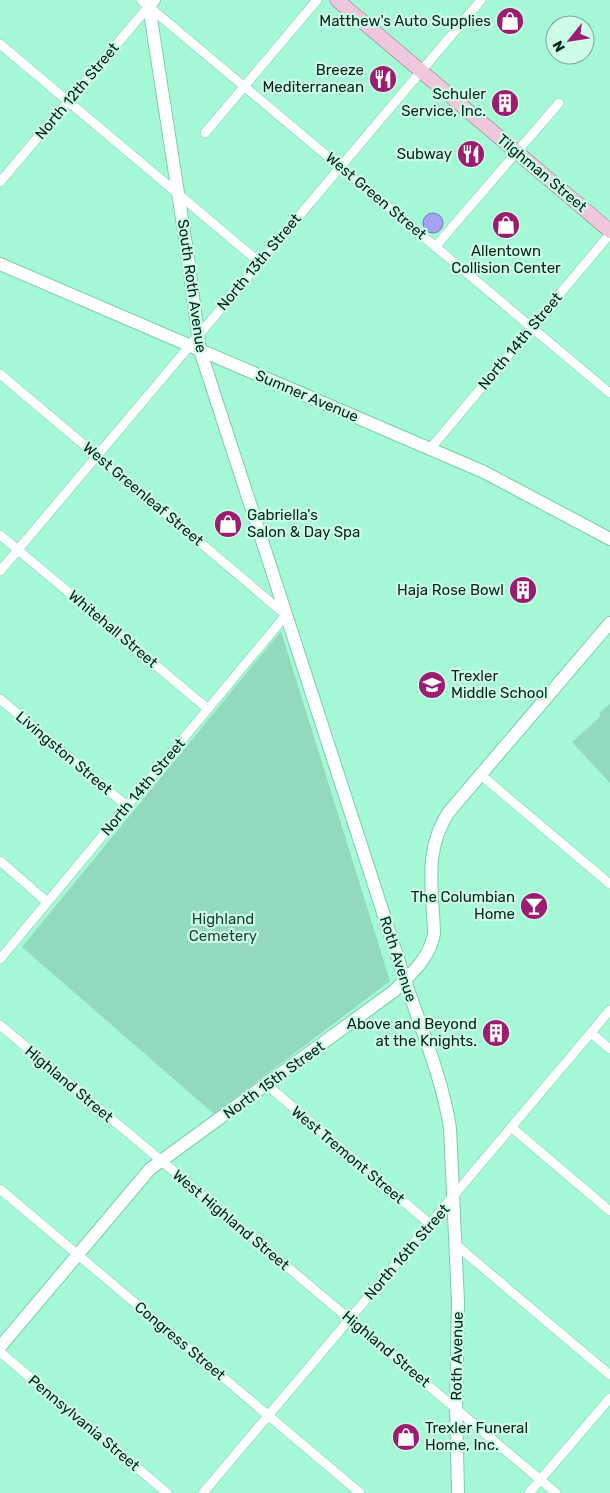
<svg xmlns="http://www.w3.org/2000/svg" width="610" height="1493" font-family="Rubik,sans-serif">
<rect width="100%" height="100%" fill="#a5f9d6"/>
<!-- green -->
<path fill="#93d9bc" d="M281,631l109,350 -176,133 -192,-167z
M610,704v79l-38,-41 29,-26 -2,-3z"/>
<!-- water -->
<path fill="#a6a1f1" stroke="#747cb0" d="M423 223a10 10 0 1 1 20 0a10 10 0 1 1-20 0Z"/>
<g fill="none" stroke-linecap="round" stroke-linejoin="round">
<defs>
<path id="street" d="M141,0l469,393
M0,44l259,218
M205,133l112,-133
M0,182l149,-176
M435,247l124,-144
M0,374l286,241 -286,344
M430,449l180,-215
M0,535l208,174
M0,571l481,-571
M0,699l127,107
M481,775l129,109
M0,861l47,41
M0,1025l556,468
M591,1033l19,16
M267,1085l163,139
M511,1127l99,84
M0,1189l360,304
M455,1244l155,131
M0,1352l167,141
M203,1493l407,-483
M529,1493l81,-95"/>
<path id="secondary" d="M154,0l-5,6 38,245 13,99 205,630c16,49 37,97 45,148l8,174 -2,107 2,84
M0,264l484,208 126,67
M0,1347l150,-178 244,-178c18,-18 35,-32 40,-57 -1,-45 -11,-81 14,-121l162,-190"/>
<path id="primary" d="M337,0l273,231"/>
</defs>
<!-- street casing -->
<use href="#street" stroke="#7bcdac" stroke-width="10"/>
<!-- secondary casing -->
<use href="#secondary" stroke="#7bcdac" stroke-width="14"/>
<!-- primary casing -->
<use href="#primary" stroke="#96788a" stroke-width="15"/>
<!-- street -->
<use href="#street" stroke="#fff" stroke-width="9"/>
<!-- secondary -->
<use href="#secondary" stroke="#fff" stroke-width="12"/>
<!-- primary -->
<use href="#primary" stroke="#f0c8dd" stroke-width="14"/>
</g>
<!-- icons -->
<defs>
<symbol id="shop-disc" viewBox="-11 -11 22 22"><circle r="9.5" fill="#9c1c70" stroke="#cefee9"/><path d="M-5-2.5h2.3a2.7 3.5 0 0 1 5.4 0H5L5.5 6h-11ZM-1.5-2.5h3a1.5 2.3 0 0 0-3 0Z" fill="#fff"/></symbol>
<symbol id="restaurant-disc" viewBox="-11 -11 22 22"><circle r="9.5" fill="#9c1c70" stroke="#cefee9"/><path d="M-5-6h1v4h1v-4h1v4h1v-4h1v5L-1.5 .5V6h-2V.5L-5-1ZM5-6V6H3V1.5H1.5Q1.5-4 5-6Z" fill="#fff"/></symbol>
<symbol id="building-disc" viewBox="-11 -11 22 22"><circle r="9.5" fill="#9c1c70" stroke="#cefee9"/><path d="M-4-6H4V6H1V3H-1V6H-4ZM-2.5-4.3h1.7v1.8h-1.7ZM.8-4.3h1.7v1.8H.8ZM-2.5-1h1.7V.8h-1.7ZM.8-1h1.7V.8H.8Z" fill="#fff"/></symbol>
<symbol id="school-disc" viewBox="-11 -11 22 22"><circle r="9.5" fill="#9c1c70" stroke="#cefee9"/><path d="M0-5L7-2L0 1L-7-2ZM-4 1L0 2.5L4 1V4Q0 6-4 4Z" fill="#fff"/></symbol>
<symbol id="bar-disc" viewBox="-11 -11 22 22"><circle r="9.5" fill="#9c1c70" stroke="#cefee9"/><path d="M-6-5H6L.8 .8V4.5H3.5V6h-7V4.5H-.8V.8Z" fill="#fff"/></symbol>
</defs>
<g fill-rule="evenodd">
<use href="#shop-disc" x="494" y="5" width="32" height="32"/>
<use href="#restaurant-disc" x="367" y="63" width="32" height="32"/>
<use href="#building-disc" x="489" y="87" width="32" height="32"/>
<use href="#restaurant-disc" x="455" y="138" width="32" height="32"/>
<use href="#shop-disc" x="490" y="209" width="32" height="32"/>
<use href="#shop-disc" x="212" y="508" width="32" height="32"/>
<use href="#building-disc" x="507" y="574" width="32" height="32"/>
<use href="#school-disc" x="416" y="669" width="32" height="32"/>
<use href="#bar-disc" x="518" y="890" width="32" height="32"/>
<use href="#building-disc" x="480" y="1017" width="32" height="32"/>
<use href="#shop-disc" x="390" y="1421" width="32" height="32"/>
</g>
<g text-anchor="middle" stroke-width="4.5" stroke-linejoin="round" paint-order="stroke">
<!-- poi labels -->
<g font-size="15" fill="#012519" stroke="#cefee9" text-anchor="end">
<text x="491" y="26">Matthew's Auto Supplies</text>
<text x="364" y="75">Breeze<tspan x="364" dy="17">Mediterranean</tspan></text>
<text x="486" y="99">Schuler<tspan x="486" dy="17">Service, Inc.</tspan></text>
<text x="452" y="159">Subway</text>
<text x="506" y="256" text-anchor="middle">Allentown<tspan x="506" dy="17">Collision Center</tspan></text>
<text x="247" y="520" text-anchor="start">Gabriella's<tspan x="247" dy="17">Salon &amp; Day Spa</tspan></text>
<text x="504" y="595">Haja Rose Bowl</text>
<text x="451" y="681" text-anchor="start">Trexler<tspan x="451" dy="17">Middle School</tspan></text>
<text x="515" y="902">The Columbian<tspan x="515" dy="17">Home</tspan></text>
<text x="477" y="1029">Above and Beyond<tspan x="477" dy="17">at the Knights.</tspan></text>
<text x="425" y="1433" text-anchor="start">Trexler Funeral<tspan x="425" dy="17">Home, Inc.</tspan></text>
</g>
<!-- street labels -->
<g font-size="15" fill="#012519" stroke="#cefee9">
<text transform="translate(77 91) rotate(-50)" y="5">North 12th Street</text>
<text transform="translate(542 173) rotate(40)" y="5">Tilghman Street</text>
<text transform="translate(376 196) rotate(40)" y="5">West Green Street</text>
<text transform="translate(259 262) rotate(-50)" y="5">North 13th Street</text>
<text transform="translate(192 286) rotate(82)" y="5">South Roth Avenue</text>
<text transform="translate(520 341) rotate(-50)" y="5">North 14th Street</text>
<text transform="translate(307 396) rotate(23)" y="5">Sumner Avenue</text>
<text transform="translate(143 494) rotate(40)" y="5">West Greenleaf Street</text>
<text transform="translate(113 629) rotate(40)" y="5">Whitehall Street</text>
<text transform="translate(64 753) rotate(40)" y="5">Livingston Street</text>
<text transform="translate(143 787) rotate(-50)" y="5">North 14th Street</text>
<text transform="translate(398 959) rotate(72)" y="5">Roth Avenue</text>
<text transform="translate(274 1080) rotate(-36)" y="5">North 15th Street</text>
<text transform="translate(69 1084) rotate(40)" y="5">Highland Street</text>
<text transform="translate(348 1155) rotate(40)" y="5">West Tremont Street</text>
<text transform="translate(231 1220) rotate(40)" y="5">West Highland Street</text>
<text transform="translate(407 1252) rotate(-49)" y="5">North 16th Street</text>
<text transform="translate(180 1341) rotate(40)" y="5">Congress Street</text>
<text transform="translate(386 1349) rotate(40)" y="5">Highland Street</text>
<text transform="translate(457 1356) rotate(-89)" y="5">Roth Avenue</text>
<text transform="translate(84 1423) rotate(40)" y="5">Pennsylvania Street</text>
</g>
<!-- park labels -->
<g font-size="15" fill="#164333" stroke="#cefee9">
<text x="223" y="924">Highland<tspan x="223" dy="17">Cemetery</tspan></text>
</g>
</g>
<!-- north arrow -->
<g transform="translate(570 40) rotate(240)"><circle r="24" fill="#cefee9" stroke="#7ca796"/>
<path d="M0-4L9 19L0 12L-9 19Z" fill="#9c1c70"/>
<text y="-8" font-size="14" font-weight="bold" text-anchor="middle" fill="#012519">N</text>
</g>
</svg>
